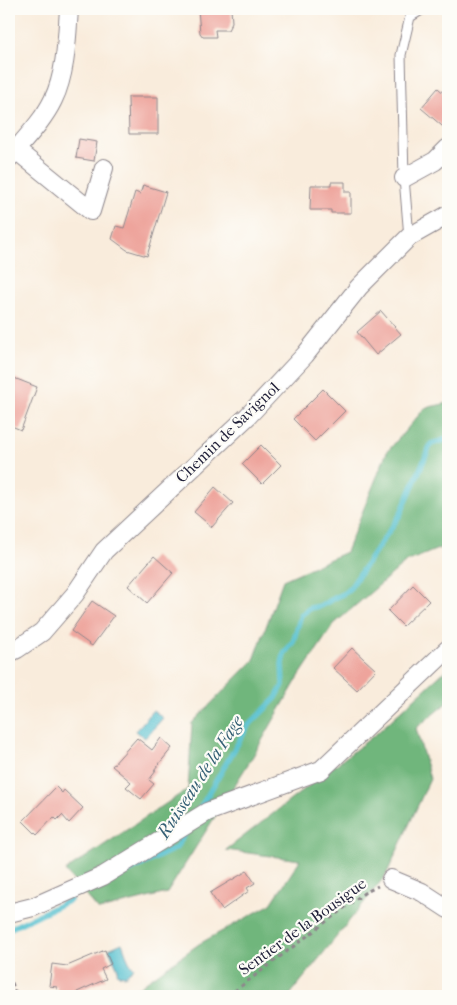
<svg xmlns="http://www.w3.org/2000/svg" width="457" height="1005" font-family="'IM FELL French Canon',serif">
<rect width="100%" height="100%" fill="#fdfcf7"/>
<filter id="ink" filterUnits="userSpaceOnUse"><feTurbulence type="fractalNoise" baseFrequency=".02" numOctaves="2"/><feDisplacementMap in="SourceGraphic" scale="10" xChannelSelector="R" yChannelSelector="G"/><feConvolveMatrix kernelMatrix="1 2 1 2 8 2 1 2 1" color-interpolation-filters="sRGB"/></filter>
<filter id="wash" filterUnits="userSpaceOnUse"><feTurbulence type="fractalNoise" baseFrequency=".0096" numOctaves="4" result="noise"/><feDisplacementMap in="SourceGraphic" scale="20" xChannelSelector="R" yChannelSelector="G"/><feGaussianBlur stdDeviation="1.12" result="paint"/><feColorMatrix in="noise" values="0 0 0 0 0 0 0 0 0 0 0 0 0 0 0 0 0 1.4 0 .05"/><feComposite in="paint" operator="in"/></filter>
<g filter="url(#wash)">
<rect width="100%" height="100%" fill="#f9ecdc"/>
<!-- forest -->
<path fill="#70b67c" stroke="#496c5c" d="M448,403v142l-42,17 -72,62 -36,54 -45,78 -86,137 -68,17 -34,-39 123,-82 4,-66 62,-63 29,-80 63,-28 41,-100 38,-44z
M448,668v34l-32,26 14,51 -44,96 -97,121h-163l73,-52 72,-40 29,-44 -74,-10 151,-117z"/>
<!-- water -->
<path fill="#55c0cf" stroke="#3c7185" d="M153,710l10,8 -18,20 -9,-7z
M122,943l7,19 5,6 -9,8 -6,-1 -2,-3 1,-3 -9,-20z"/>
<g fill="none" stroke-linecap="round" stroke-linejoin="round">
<!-- stream -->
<path stroke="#55c0cf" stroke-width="5.5" d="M199,810l49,-84 28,-28 7,-13 -1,-21 2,-10 9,-12 8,-27 9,-7 10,-2 28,-15 52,-76 31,-71 17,-5
M117,877l59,-29 10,-17
M9,929l61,-29"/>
</g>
<g id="blocks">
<!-- building -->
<path fill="#eea49c" d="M198,9h33l1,13 -4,8h-13l1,7h-13l-3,-4z
M438,88l10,9v34l-27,-23z
M128,97h30v37h-29z
M79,139l18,3 -3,19 -18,-3z
M331,182h14v10h6v21h-20v-3h-21l1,-25h20z
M143,185l23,7 -19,64 -20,-6 -15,-11 4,-13 8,2 11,-36 5,2z
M381,311l20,23 -25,21 -19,-23z
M9,376l28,11 -16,43 -12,-5z
M323,389l22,22 -30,30 -22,-22z
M261,445l20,20 -19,19 -20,-20z
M215,487l18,16 -21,24 -18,-15z
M154,556l19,17 -26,30 -19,-17z
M413,585l16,16 -26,25 -15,-15z
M92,601l22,15 -22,30 -21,-15z
M352,648l24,22 -19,20 -24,-22z
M137,738l15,12 9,-12 11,10 -18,22 2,1 -7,9 5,4 -13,15 -15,-12 5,-5 -19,-16z
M56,787l6,6 2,-3 19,18 -14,15 -7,-8 -5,5 -3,-3 -17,18 -14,-14z
M247,871l8,12 -8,5 2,3 -27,19 -12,-17z
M105,950l6,14 -10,5 5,10 -29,13 -1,4h-20l1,-9 -8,-1 3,-22 15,2z"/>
</g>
</g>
<g filter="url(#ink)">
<use href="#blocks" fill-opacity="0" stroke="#8e878c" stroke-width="1"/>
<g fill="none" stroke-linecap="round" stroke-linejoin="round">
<defs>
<path id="service" d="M409,237l-5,-59 -3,-123 9,-38 13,-8"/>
<path id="minor" d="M16,150l75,61 13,-43
M9,158c15,-18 34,-37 44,-58 13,-26 14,-63 16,-91
M404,178l31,-17 13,-13
M9,653l8,-4 25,-17 33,-38 29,-43 144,-135 57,-61 54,-68 50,-50 39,-22
M391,879l31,13 26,17
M9,913l24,-6 70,-31 104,-64 114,-42 127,-121"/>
</defs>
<!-- service casing -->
<use href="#service" stroke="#8e878c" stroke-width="11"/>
<!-- minor casing -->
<use href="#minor" stroke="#8e878c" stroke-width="20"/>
<!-- path -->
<path stroke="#8e878c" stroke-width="3" stroke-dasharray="4 4" stroke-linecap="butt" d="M9,975l8,21
M228,996l136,-103 14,-7"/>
<!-- service -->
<use href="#service" stroke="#fff" stroke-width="9"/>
<!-- minor -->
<use href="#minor" stroke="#fff" stroke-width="18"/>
</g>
</g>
<g text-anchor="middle" stroke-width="4.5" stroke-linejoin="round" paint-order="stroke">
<!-- street labels -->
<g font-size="16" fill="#22223b" stroke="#fdfcf7">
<text transform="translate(227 432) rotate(-44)" y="6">Chemin de Savignol</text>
<text transform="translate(302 926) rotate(-36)" y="6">Sentier de la Bousigue</text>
</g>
<!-- water labels -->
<g font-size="18" font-style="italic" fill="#366176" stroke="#fdfcf7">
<text transform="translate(200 777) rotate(-57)" y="6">Ruisseau de la Fage</text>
</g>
</g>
<!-- margin -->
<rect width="457" height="1005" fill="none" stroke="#fdfcf7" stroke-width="30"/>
</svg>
